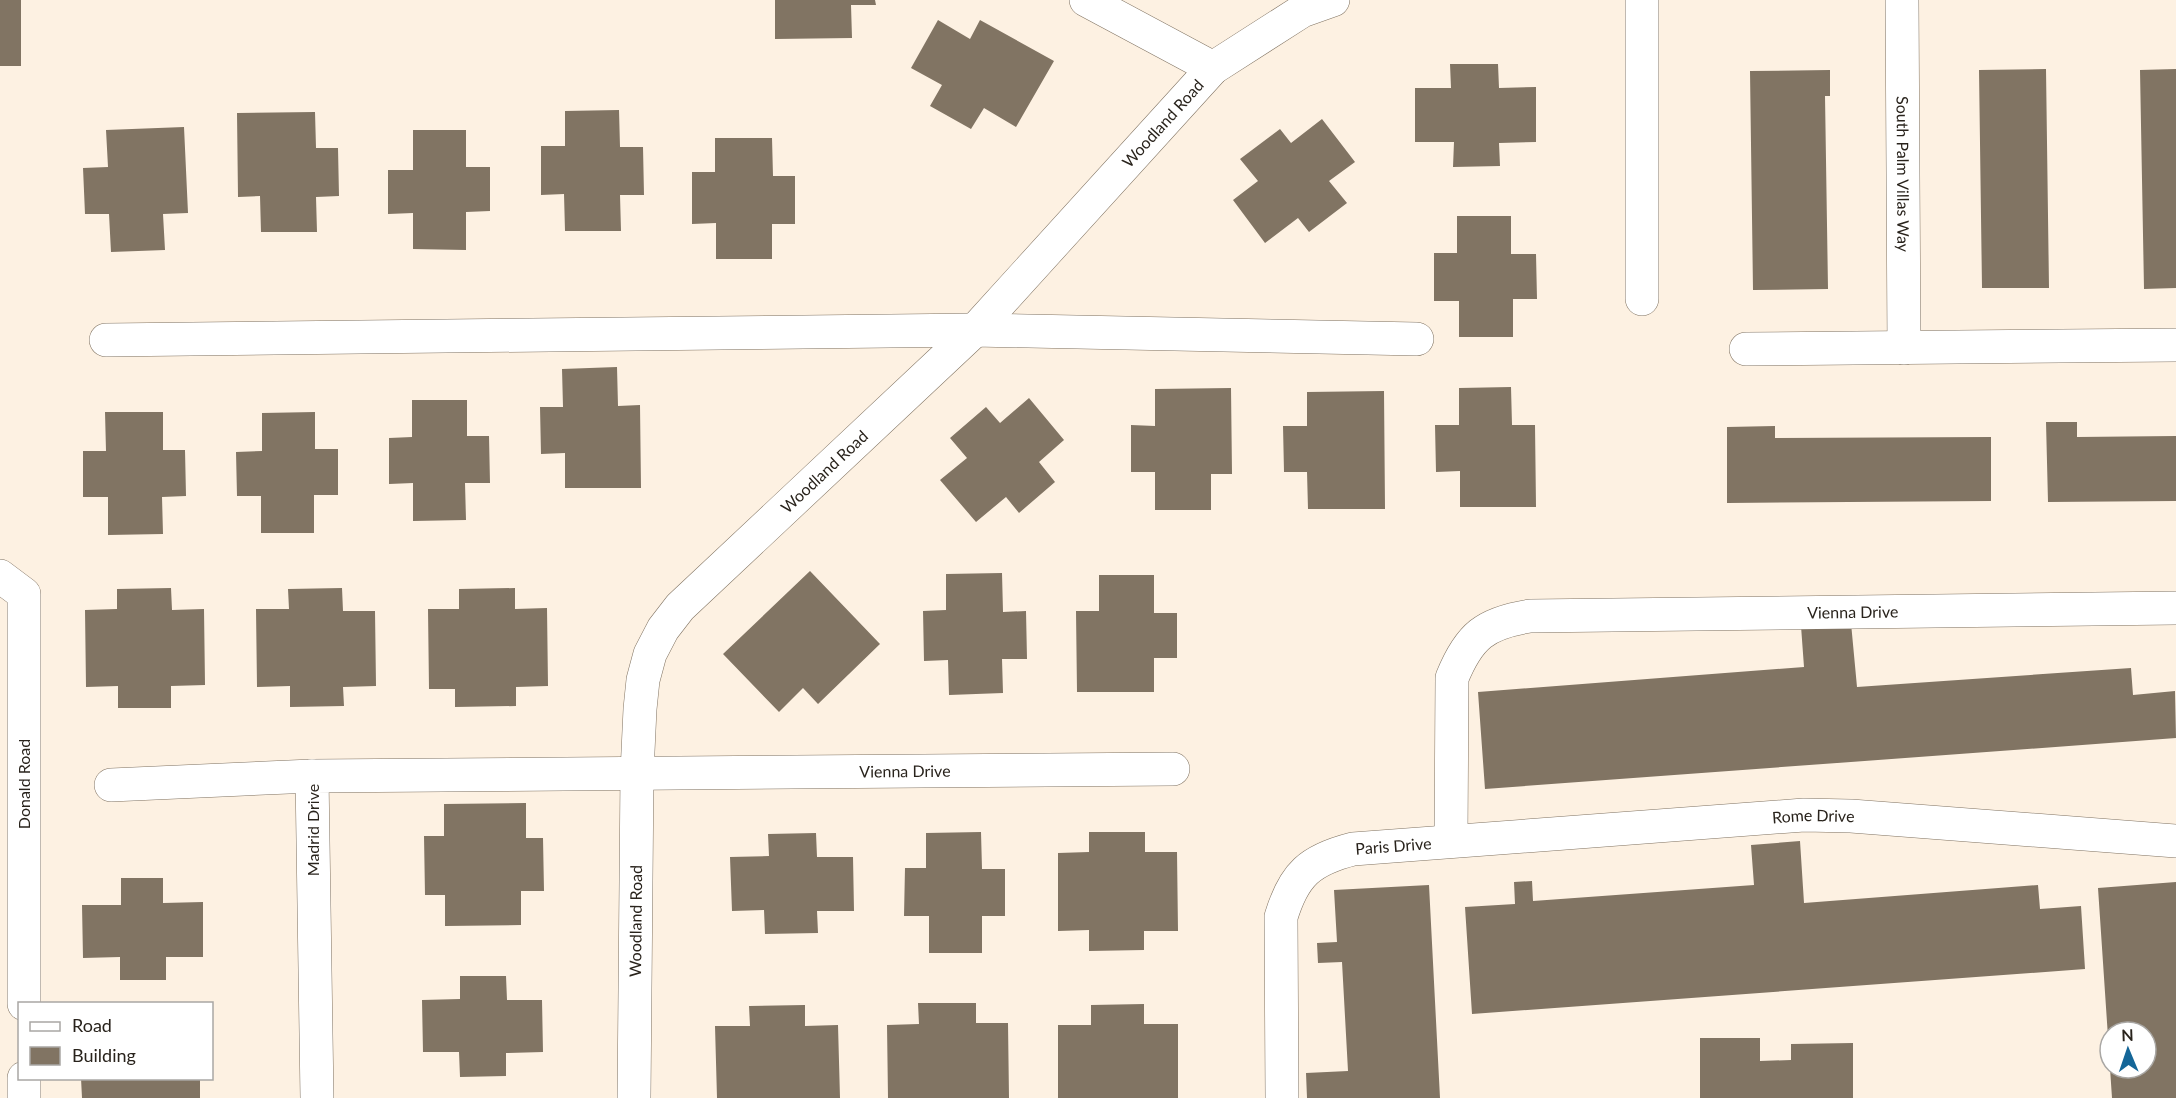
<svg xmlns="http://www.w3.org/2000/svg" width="2176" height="1098" font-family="Lato,sans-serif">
<rect width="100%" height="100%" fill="#fdf1e2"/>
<!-- building -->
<path fill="#817463" d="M0,0h21v66h-21z
M775,0h100l1,5h-25l1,33 -77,1z
M938,20l32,19 10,-19 74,41 -38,66 -32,-19 -13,21 -41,-23 12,-21 -31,-17z
M1450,64h48l1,24 37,-1v55l-37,1 1,23 -47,1 1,-25h-39v-54h36z
M2046,69l3,219h-67l-3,-218z
M2176,69v219l-32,1 -4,-219z
M1830,70v26h-5l3,193 -75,1 -3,-219z
M619,110l1,37h23l1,48h-24l1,36h-56l-1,-37 -23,1v-49h24v-35z
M315,112l1,36h22l1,48 -23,1 1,35h-56l-1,-36 -22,1 -1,-84z
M1322,119l33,43 -26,19 18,22 -38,29 -11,-14 -33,25 -32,-43 25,-19 -18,-22 40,-30 11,14z
M184,127l4,86 -25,1 2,36 -54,2 -2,-38h-24l-2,-46 25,-1 -2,-37z
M413,130h53v37h24v44l-24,1v38l-53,-1v-36l-25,1v-44h25z
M715,138h57l1,38h22v48h-23v35h-56v-36l-24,1v-52h23z
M1457,216h54v38h25l1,45h-24v38h-54v-36h-25v-48h23z
M617,367l1,39 22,-1 1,83h-76v-35l-24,1 -1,-47h23l-1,-38z
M1511,387l1,38h23l1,82h-76v-36l-24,1 -1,-47h24v-37z
M1231,388l1,86h-21v36h-56v-38h-24v-47l24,1v-37z
M1384,391l1,118h-77l-1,-37h-23l-1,-46h24v-34z
M1029,398l35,42 -25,22 16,20 -36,31 -13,-16 -30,25 -36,-42 27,-22 -17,-20 36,-31 14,16z
M412,400h55v36h22l1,47h-25l1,37 -53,1v-38l-24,1v-46l23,-1z
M105,412h58v38h22l1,46 -24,1 1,37 -55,1v-38h-25v-46h23z
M315,412v37h23v46h-24v38h-53v-37h-24l-1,-44 26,-1v-38z
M2046,422h31v15l99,-1v65l-128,1z
M1775,426v12l216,-1v64l-264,2v-76z
M810,571l70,73 -62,60 -15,-16 -24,24 -56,-58z
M1002,573l1,39 23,-1 1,48h-25l1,34 -54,2 -1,-35 -24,1 -1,-50 23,-1v-36z
M1099,575h55v38h23v45h-23v34h-77l-1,-81h23z
M171,588l1,22 32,-1 1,76 -34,1v22h-53v-22l-32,1 -1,-77 32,-1v-20z
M342,588l1,23h32l1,75 -33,1 1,19 -54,1v-21l-33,1 -1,-78h33l-1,-20z
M515,588v21l32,-1 1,78 -32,1v19l-61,1v-18h-26l-1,-80h31v-20z
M1851,623l6,64 274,-19 2,27 42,-4 1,47 -691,51 -7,-97 326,-25 -3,-41z
M526,803v35h17l1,53h-23v34l-76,1v-31h-20l-1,-59h20v-32z
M981,832l1,37h23v47h-23v37h-53v-37h-25l1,-48h21v-35z
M1089,832h56v20h32l1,79h-34v19l-55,1v-21l-31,1v-78l31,-1z
M816,833l1,24h36l1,54h-37l1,22 -53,1 -1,-24 -32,1 -2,-54 39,-1 -1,-22z
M1800,841l4,62 234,-18 2,24 41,-3 4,63 -613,45 -7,-107 50,-3 -1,-22 18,-1 1,20 221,-16 -3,-40z
M121,878h42v25l40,-1v55h-37v23h-46v-23l-37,1 -1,-53h39z
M2176,882v216h-64l-2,-30h36v-36h-36v5h-2l-10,-149z
M1429,885l11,213h-133l-1,-25 42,-2 -6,-109 -24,1 -1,-20 20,-1 -3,-52z
M460,976h46l1,24h35l1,52 -37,1v23l-46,1 -1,-25h-36l-1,-52 38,-1z
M918,1003h58v20h32l1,75h-121l-1,-73 32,-1z
M1144,1004v20h34v74h-120v-73h33v-20z
M805,1005v21l33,-1 2,73h-123l-2,-72h35l-1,-20z
M1700,1038h60v23l31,-1v-16l62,-1v55h-153z
M81,1078h119v20h-118z"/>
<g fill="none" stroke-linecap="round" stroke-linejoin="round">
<defs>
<g id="minor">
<path d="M1086,0l127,68"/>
<path id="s1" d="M1902,0l2,348"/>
<path d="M1642,299v-299"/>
<path d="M106,340l869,-10 442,9"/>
<path d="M1746,349l430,-4"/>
<path d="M0,576l24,18v410"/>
<path d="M111,785l201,-9"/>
<path id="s2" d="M1451,841l1,-163c17,-42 33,-55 78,-62l646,-8"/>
<path d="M24,1078v20"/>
<path id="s3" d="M317,1098l-5,-322 861,-7"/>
<path id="s4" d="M634,1098l3,-325 3,-64 3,-29 7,-26 13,-25 17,-22 295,-277 238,-262 89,-57 31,-11"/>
<path id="s5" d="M1282,1098l-1,-181c13,-43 29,-57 72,-68l451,-34 47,1 325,25"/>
</g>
</defs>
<!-- minor casing -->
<use href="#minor" stroke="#807362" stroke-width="34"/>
<!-- minor -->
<use href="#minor" stroke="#fff" stroke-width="33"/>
</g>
<g text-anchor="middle" stroke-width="6" stroke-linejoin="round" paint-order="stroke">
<!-- street labels -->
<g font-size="16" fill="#29231c" stroke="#fff">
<text dy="6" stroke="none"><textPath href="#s4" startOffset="1185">Woodland Road</textPath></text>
<text dy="6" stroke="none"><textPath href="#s1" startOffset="174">South Palm Villas Way</textPath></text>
<text dy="6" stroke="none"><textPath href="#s4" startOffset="699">Woodland Road</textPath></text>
<text dy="6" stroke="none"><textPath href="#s2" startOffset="592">Vienna Drive</textPath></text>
<text dy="6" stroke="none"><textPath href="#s3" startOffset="915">Vienna Drive</textPath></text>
<text transform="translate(24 784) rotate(-90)" y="6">Donald Road</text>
<text dy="6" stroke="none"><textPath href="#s5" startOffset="748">Rome Drive</textPath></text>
<text transform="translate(313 830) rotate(-90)" y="6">Madrid Drive</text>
<text dy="6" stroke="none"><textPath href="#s5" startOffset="327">Paris Drive</textPath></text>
<text dy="6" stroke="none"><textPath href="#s4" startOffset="177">Woodland Road</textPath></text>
</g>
</g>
<!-- legend -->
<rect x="18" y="1002" width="195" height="78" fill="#ffffff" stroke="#a9a7a4" stroke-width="1.5"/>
<rect x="30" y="1022" width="30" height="9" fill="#ffffff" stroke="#a9a7a4" stroke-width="1.5"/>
<text x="72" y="1032" font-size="18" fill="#29231c">Road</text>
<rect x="30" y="1047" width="30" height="18" fill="#817463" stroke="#a9a7a4" stroke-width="1.5"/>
<text x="72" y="1062" font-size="18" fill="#29231c">Building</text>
<!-- north arrow -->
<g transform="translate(2128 1050) rotate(358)"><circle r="28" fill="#ffffff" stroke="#a9a7a4" stroke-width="1.5"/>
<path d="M0-4.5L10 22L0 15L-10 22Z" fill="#146698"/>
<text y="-9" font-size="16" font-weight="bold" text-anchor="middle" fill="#29231c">N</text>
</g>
</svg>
